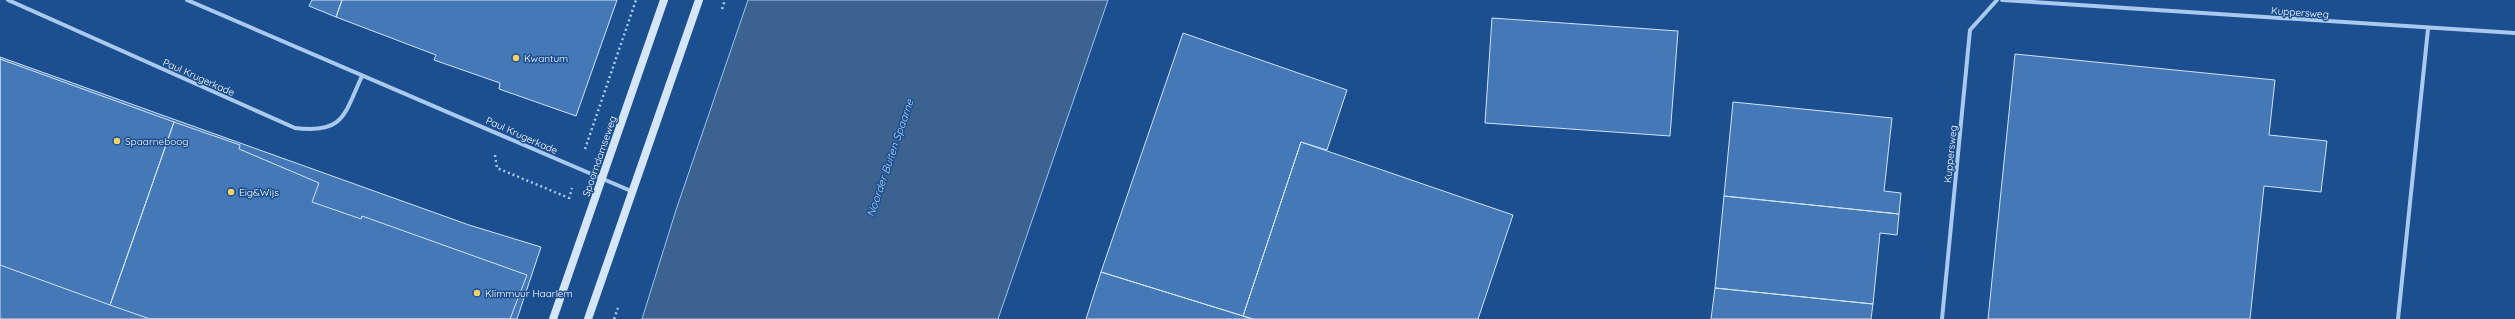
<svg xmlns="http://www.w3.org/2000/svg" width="2515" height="319" font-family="Quicksand,sans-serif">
<rect width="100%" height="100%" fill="#1b4f8f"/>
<!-- water -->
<path fill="#3c6290" stroke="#9cc4f0" d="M748,0h360l-110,319h-356l34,-109z"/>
<!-- building -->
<path fill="#4478b7" stroke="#cfe3fa" d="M342,0h275l-41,116 -77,-27 1,-6 -66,-23 2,-5 -100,-38z
M342,0l-6,17 -27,-11 3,-6z
M1492,18l186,13 -8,105 -185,-13z
M1183,33l164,57 -20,60 -26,-8 -58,174 -142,-44z
M2015,54l260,26 -6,55 58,6 -6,51 -57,-6 -14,133h-262z
M0,57l469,168 72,22 -24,72h-517z
M0,59l174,63 -64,183 -110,-40z
M1733,102l159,16 -8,73 17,2 -2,21 -175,-18z
M174,122l66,23 -1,4 80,34 -7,19 49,17 1,-3 165,59 -17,44h-360l-40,-14z
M1301,142l212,73 -35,104h-225l-10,-3z
M1724,196l175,18 -2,21 -17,-2 -7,71 -158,-16z
M1101,272l142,44 10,3h-167z
M1715,288l158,16 -2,15h-160z"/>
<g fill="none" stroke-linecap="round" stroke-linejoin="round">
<!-- path -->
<path stroke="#a9c9ee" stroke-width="2.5" stroke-dasharray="2 3" stroke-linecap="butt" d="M722,9l3,-9
M585,149l51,-149
M495,155l2,13 72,30
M569,199l3,-11
M614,319l4,-11"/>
<!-- minor -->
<path stroke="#a9c9ee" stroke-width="4" d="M8,0l287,128c49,6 49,-13 67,-52
M187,0l444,191
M2002,0l513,33
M1942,319l28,-289 27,-30
M2398,319l30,-290"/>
<!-- secondary -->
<path stroke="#d6e6fa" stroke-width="8" d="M553,319l111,-319
M588,319l111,-319"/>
</g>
<!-- markers -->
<g fill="#ffd166" stroke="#1b4f8f" stroke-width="1.5">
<circle cx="516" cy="58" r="4"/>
<circle cx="117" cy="141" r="4"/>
<circle cx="231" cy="192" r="4"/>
<circle cx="477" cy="293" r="4"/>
</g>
<g text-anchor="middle" stroke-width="3" stroke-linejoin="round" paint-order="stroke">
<!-- street labels -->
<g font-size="10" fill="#fff" stroke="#1b4f8f">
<text transform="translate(2300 12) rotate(4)" y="4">Kuppersweg</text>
<text transform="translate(199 77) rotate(24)" y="4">Paul Krugerkade</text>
<text transform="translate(522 135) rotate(24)" y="4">Paul Krugerkade</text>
<text transform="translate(1950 154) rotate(-84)" y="4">Kuppersweg</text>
<text transform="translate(599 156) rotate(-71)" y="4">Spaarndamseweg</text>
</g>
<!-- poi labels -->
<g font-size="10" fill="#fff" stroke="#1b4f8f" text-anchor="start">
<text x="524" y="62">Kwantum</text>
<text x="125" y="145">Spaarneboog</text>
<text x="239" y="196">Eig&amp;Wijs</text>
<text x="485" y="297">Klimmuur Haarlem</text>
</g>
<!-- water labels -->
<g font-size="11" font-style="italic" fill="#b5d3f5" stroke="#1b4f8f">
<text transform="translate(890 158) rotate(-71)" y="4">Noorder Buiten Spaarne</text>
</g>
</g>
</svg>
